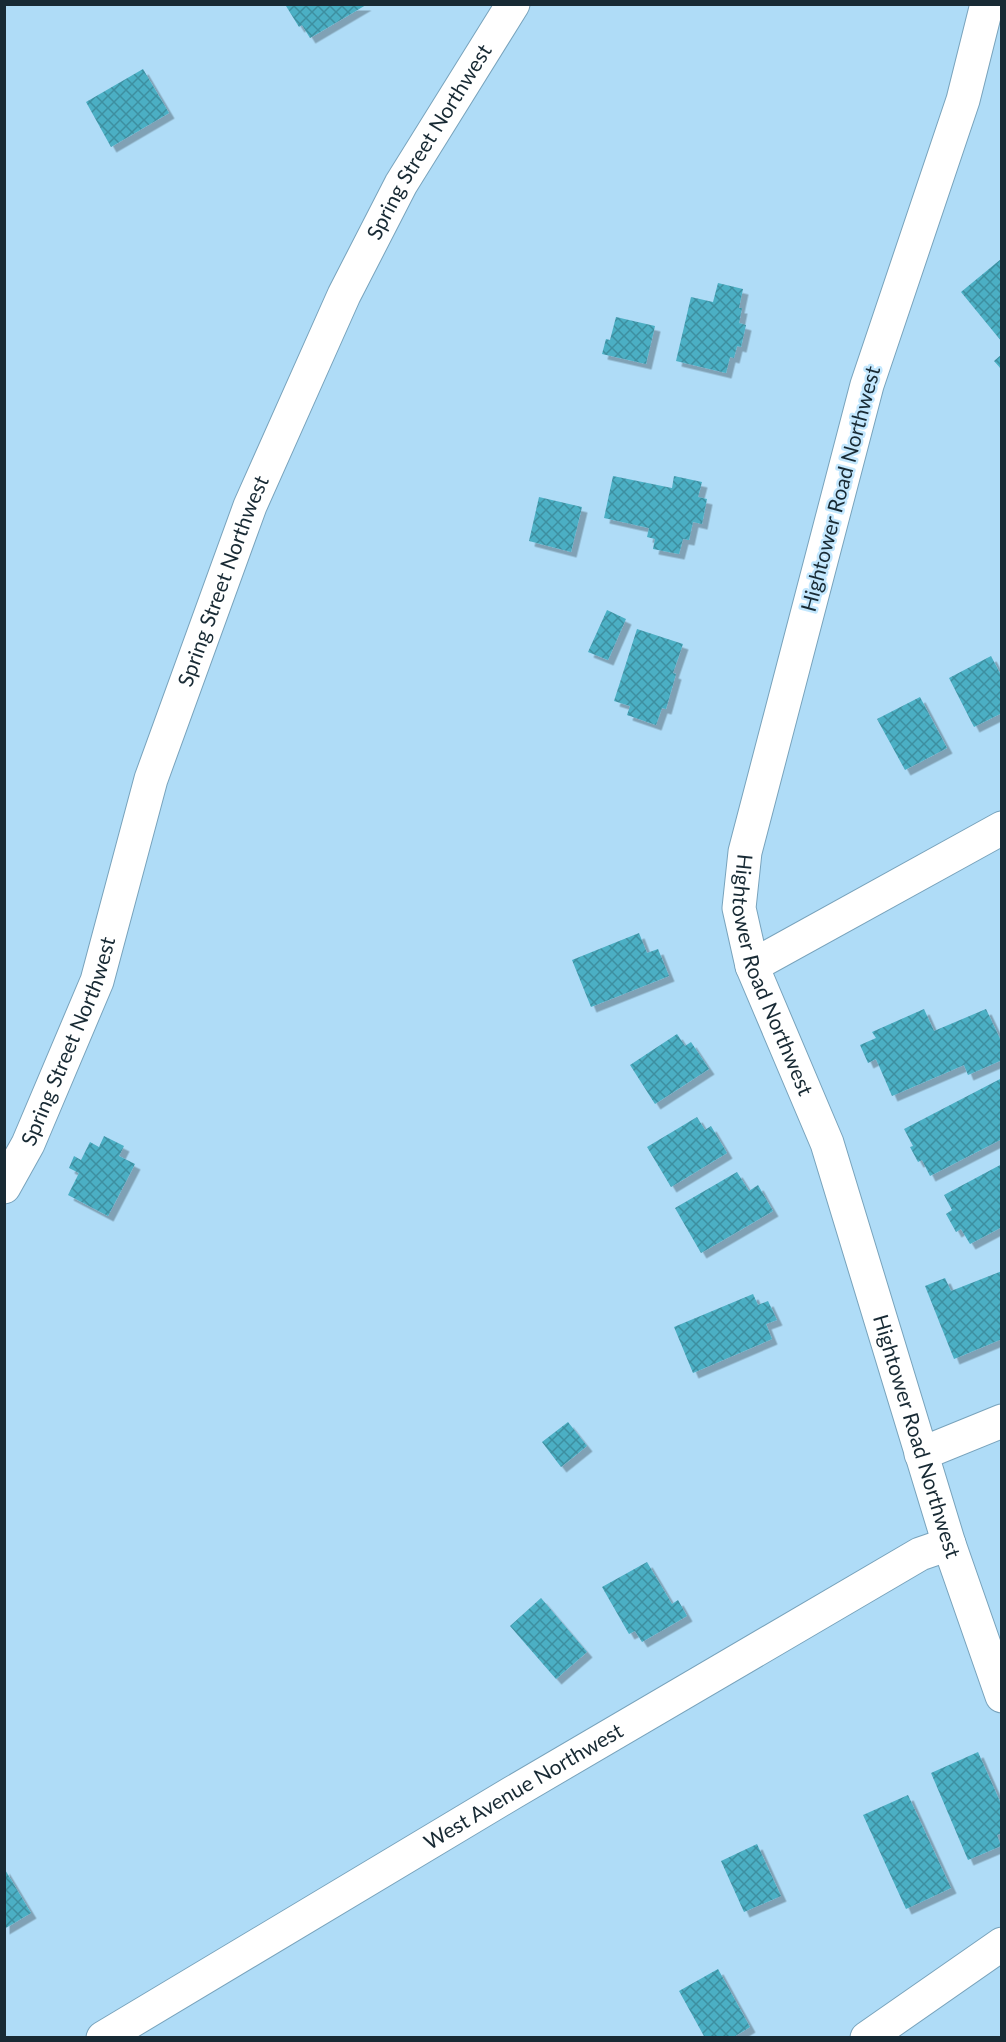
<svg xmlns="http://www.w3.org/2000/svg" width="1006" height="2042" font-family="Lato,sans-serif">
<defs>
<pattern id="building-cross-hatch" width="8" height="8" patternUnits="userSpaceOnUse" patternTransform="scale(1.5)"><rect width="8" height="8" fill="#4bafc4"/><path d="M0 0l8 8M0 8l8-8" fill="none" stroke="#3d8fa0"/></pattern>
<filter id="shadow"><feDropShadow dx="5.5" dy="5.5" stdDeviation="0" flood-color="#0004"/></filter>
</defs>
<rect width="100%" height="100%" fill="#afdcf7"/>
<!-- building -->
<path fill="url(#building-cross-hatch)" filter="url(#shadow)" d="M289,5h77l-56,33 -8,-13 -3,2 -13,-21z
M143,69l26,44 -58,34 -25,-45z
M1001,259l1,2v81l-41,-50z
M718,283l25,6 -4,19h3l-3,15 7,2 -5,22 -4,-1 -3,12 -4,-1 -4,16 -50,-12 15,-64 22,5z
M616,317l39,9 -9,38 -44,-10 4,-15 4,1z
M1002,354v16l-8,-9z
M613,476l59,12 2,-12 28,6 -4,15 9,2 -5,25 -9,-2 -4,18 -6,-1 -4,15 -26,-5 2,-10 -8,-2 2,-9 -45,-10z
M539,497l43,10 -11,45 -42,-11z
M607,610l19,9 -18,41 -20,-8z
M637,629l46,15 -10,29 3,1 -10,35 -4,-1 -6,17 -29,-10 3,-9 -16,-5z
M991,656l11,21v36l-28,14 -25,-49z
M920,697l27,51 -42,22 -28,-51z
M639,933l8,20 11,-4 11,27 -78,31 -19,-47z
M924,1009l10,22 52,-22 16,34v17l-34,15 -4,-10 -72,31 -16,-37 -8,4 -8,-18 16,-7 -4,-6z
M677,1034l8,12 6,-4 18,27 -54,35 -25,-39z
M1002,1078v61l-72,37 -8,-16 -4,2 -8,-15 3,-1 -9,-17z
M697,1117l8,13 6,-4 16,27 -56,34 -24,-40z
M104,1136l20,10 -5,10 16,8 -27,52 -40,-21 11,-22 -10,-5 5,-12 7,4 9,-18 9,5z
M1002,1164v63l-32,17 -9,-15 -5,3 -10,-18 6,-4 -8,-15z
M737,1172l12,19 9,-6 15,26 -72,42 -26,-45z
M1002,1271v68l-48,20 -29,-73 20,-8 6,13z
M753,1294l5,11 10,-4 9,19 -11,4 6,15 -79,34 -19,-46z
M568,1422l19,24 -26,21 -19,-25z
M647,1562l25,42 6,-4 9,16 -45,26 -7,-11 -6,3 -27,-47z
M541,1598l46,54 -31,27 -46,-53z
M978,1752l24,54v27l-5,2 4,11 -33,14 -37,-87z
M908,1795l43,93 -45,21 -43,-94z
M757,1844l24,52 -37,16 -23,-51z
M4,1868l27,45 -27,16z
M718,1969l32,58 -18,11h-27l-26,-47z"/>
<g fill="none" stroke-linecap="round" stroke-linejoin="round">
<defs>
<g id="minor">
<path id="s1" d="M987,4l-24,96 -96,285 -122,467 -6,56 13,58 75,177 122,401 53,152"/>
<path d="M752,966l250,-138"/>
<path id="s2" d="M4,1187l24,-43 69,-163 54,-202 99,-273 94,-211 57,-111 112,-180"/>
<path d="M921,1454l81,-33"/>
<path id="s3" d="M103,2038l409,-245 408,-239 29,-10"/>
<path d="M867,2038l135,-94"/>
</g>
</defs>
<!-- minor casing -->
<use href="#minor" stroke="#78a3bc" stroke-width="35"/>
<!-- minor -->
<use href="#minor" stroke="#fff" stroke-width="33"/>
</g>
<g text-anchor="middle" stroke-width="5" stroke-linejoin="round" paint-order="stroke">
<!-- street labels -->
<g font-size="21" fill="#182a34" stroke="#c4e8fe">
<text dy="7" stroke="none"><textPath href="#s2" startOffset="1132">Spring Street Northwest</textPath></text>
<text transform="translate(841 489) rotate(-75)" y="7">Hightower Road Northwest</text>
<text dy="7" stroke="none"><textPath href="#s2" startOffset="646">Spring Street Northwest</textPath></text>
<text dy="7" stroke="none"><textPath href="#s1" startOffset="1011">Hightower Road Northwest</textPath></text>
<text dy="7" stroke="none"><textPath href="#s2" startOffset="160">Spring Street Northwest</textPath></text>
<text dy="7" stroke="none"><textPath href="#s1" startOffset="1497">Hightower Road Northwest</textPath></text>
<text dy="7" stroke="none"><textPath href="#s3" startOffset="490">West Avenue Northwest</textPath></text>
</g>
</g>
<!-- border -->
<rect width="1006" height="2042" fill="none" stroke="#182a34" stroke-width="12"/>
</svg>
